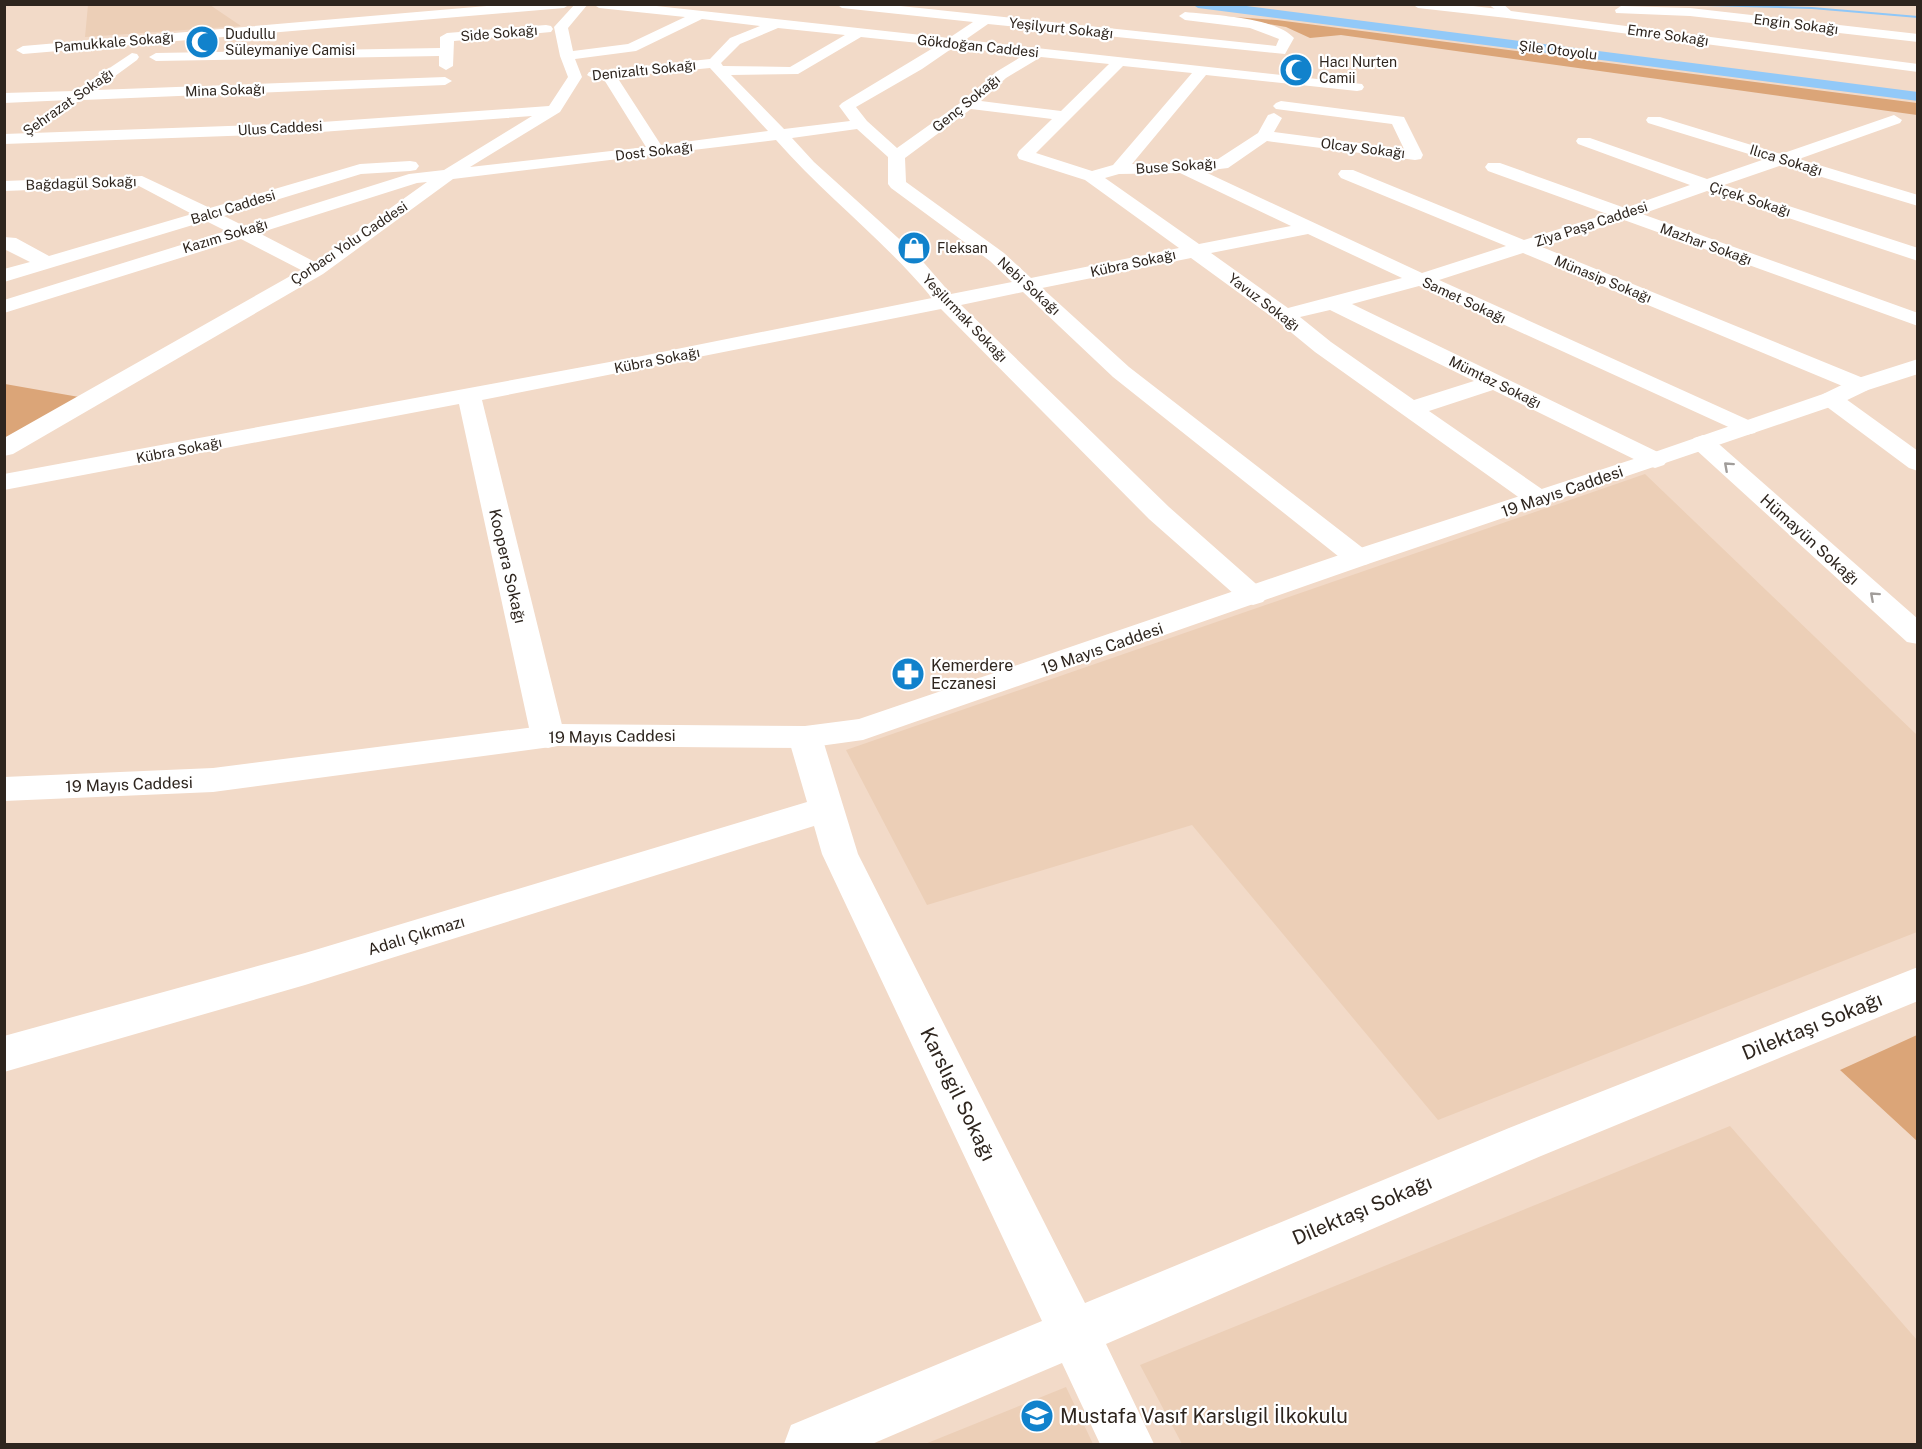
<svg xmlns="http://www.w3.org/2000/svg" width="1922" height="1449" font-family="'Public Sans',sans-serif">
<rect width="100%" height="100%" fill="#f2dac8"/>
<!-- built -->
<path fill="#eccfb7" d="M88,5h122l31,21 -156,11z
M1645,474l272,261v197l-479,188 -246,-295 -265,80 -81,-155z
M1730,1126l187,214v104h-735l-42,-79z
M1066,1387l27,57h-168z"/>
<!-- green -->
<path fill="#dba578" d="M1220,16l57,4 640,83v12l-576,-80 -31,3 -24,-11z
M5,384l74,13 -74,41z
M1917,1035v106l-77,-71z"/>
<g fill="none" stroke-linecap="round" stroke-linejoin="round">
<!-- stream -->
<path fill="#8ec7f8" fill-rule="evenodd" d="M1718,4l94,3 106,9v2l-106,-9 -180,-5z"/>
<!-- street -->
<path fill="#fff" fill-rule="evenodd" d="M510,4h60l-6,4 -541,46 -7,-4 7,-4z
M575,4h13l-20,24 5,23 55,-7 57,-27 -86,-9 -6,-4h45l311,34 24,-16 -131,-14 -6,-4h46l394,42 3,-7 -29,-11 -65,-8 -6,-4 6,-4c28,3 90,5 109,26l-9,16 -297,-30 -23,16 397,44 2,3 -2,3 -5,1 -151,-16 -74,89h38l48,-5 40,-26 10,-18 6,-2 8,5 -8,14 130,17 -12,-25 -116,-15 -3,-3 3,-3 5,-2 123,16 19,38 -2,4 -6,1 -148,-19 -39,27 -25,3 219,102 84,-27 -165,-68 -3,-4 3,-4h12l171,70 83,-26 -119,-43 -3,-4 3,-4h12l125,45 65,-23 -112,-41 -2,-3 2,-3h12l117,41 58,-20 -117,-36 -2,-3 2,-3h12l121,37 113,-39 8,5 -2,3 -101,36 119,36v11l-136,-41 -58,20 194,63v13l-211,-70 -65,23 276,99v13l-294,-106 -82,27 326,133 4,5 -4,5 -8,2 -8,-2 -329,-137 -84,27 316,143 3,5 -3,5 -9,2 -327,-149 -67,18 312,151 4,5 -4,5 -9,3 -9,-3 -153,-75 -64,21 120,83 4,6 -4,6 -9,2 -9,-2 -216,-154 -39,-32 -85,-62 -149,30 87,79 239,185 4,6 -4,6 -10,2 -10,-2 -235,-187 -90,-85 -62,13 208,202 94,83 5,6 -5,6 -10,3 -10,-3 -94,-83 -208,-210 -459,91 83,337 -5,8 -12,3 -12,-3 -5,-8 -72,-333 -455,86v-16l638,-118 290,-58c-48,-58 -107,-102 -156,-158l-323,39 -130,95 -310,180 -9,2v-18l297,-168 -60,-31 -237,74v-13l222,-69 -20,-10 -202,61v-13l26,-7 -26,-13v-12l12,1 33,18 143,-42 -53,-28 -135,5v-10l138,-5 68,32 150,-44 50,-3 6,1 3,4 -3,4 -6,1 -49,3 -137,42 20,10 165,-52 35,-4 88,-54 -224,17 -304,11v-10l304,-11 241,-17 19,-29 -8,-21 -6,-29zM702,19l58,7 -30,12 -20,21 -121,13 -2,3 7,4 9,-1 43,69 -176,20 90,-55 22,-35 -7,-18 61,-8zM778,28l67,7 -55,32 -67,-1 -2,-3 19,-19zM861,37l77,8 -96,58 -3,3 11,15 -66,8 -53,-54 67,-1zM954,47l70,8 -28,17 -33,29 -66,47 -30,-27 -11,-14 66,-38zM1041,57l68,7 -48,47 -80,-10 25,-23zM1123,66l69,7 -79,92 -21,6 -56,-18zM710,68l58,63 -107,14 -44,-68zM971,109l81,10 -33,32 -2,4 2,4 66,21 94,68 -148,30 -27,-25 -98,-71 -1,-24zM857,129l31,28v27l3,4 99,73 22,21 -61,12 -33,-38 -104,-94 -22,-24zM1180,173l111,53 -92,18 -94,-66 14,-4zM427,182l-112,80 -56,-29 158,-50zM1308,234l94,44 -114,30 -77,-55zM1330,310l144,71 -60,19 -83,-58 -31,-25z
M1488,4h15l8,7 407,53v8l-411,-54z
M1621,6l69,2 228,26v8l-228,-26 -74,-3 -1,-3z
M546,25l5,1 2,3 -2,3 -97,9 -1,25 -7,4 -7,-4v-10l-283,5 -7,-4 7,-4 284,-5v-11l7,-4z
M132,53l5,1 2,3 -2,3 -41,30 349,-13 7,4 -7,4 -362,15 -8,3 -6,-3 -65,3v-10l71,-2z
M1831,392l8,2 79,57v20l-9,-3 -86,-64 -4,-5 4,-5z
M1703,435l9,3 206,181v25l-11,-2 -213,-194 -4,-5 4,-5z
M805,726l12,3 5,8 36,117 227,449 424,-175 409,-161v34l-377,155 -435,188 48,100h-54l-38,-81 -190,81h-88l7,-19 251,-104 -220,-467 -8,-28 -509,159 -301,87v-36l301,-83 502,-151 -19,-65 5,-8z"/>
<!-- secondary -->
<path fill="#fff" fill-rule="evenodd" d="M1412,4h44l51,6 6,4 -6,4 -89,-10z
M1918,359v15l-50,16 -29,14 -471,160 -505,176 -58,8 -247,-2 -345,46 -209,9v-24l209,-9 345,-44 247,2 54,-7 489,-167 298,-97 177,-61 29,-14z"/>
<!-- highway -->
<path fill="#92c9f8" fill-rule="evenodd" d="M1192,4h39l687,88v9l-720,-93z"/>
</g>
<!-- one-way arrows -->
<defs><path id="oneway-chevron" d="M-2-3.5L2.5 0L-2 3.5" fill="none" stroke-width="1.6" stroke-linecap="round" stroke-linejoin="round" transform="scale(1.5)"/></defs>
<g stroke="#a19d9a">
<use href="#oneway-chevron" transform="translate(1728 466) rotate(-138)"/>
<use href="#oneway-chevron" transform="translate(1874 596) rotate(-138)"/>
</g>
<!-- icons -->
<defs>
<symbol id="mosque-disc" viewBox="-11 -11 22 22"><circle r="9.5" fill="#1182cc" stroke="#fff"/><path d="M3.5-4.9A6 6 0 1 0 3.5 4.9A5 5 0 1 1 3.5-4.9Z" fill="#fff"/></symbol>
<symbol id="shop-disc" viewBox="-11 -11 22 22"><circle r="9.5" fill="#1182cc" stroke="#fff"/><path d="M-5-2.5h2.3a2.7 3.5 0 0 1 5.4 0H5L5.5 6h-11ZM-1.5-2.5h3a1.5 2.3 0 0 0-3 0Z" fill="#fff"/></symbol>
<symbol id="pharmacy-disc" viewBox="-11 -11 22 22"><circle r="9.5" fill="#1182cc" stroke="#fff"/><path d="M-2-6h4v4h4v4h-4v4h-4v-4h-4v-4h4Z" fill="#fff"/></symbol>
<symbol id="school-disc" viewBox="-11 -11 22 22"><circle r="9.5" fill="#1182cc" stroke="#fff"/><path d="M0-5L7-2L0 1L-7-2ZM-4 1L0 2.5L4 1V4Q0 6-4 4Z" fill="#fff"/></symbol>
</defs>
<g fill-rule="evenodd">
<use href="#mosque-disc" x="183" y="23" width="38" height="38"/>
<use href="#mosque-disc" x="1277" y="51" width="38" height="38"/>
<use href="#shop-disc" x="895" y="229" width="38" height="38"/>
<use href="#pharmacy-disc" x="889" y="655" width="38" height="38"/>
<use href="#school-disc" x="1018" y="1397" width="38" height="38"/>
</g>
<g text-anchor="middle" stroke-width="4.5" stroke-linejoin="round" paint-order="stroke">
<!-- far-street labels -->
<g font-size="14" fill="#2e251e" stroke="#fff">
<text transform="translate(1796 24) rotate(7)" y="5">Engin Sokağı</text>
<text transform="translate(1061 28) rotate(6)" y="5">Yeşilyurt Sokağı</text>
<text transform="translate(499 33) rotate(-5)" y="5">Side Sokağı</text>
<text transform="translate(1668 35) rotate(8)" y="5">Emre Sokağı</text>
<text transform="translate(114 42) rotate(-5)" y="5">Pamukkale Sokağı</text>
<text transform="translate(978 46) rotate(6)" y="5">Gökdoğan Caddesi</text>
<text transform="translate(1558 50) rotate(7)" y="5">Şile Otoyolu</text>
<text transform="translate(644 70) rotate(-6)" y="5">Denizaltı Sokağı</text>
<text transform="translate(225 90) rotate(-2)" y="5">Mina Sokağı</text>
<text transform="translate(68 102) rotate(-35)" y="5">Şehrazat Sokağı</text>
<text transform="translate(966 103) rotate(-39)" y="5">Genç Sokağı</text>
<text transform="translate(280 128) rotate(-3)" y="5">Ulus Caddesi</text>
<text transform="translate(1363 148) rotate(7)" y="5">Olcay Sokağı</text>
<text transform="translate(654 151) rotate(-7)" y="5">Dost Sokağı</text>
<text transform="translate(1786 160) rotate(17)" y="5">Ilıca Sokağı</text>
<text transform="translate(1176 166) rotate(-4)" y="5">Buse Sokağı</text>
<text transform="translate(81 183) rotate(-2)" y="5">Bağdagül Sokağı</text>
<text transform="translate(1750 199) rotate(18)" y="5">Çiçek Sokağı</text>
<text transform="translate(233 207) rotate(-17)" y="5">Balcı Caddesi</text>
<text transform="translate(1591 224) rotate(-18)" y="5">Ziya Paşa Caddesi</text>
<text transform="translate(225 236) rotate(-17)" y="5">Kazım Sokağı</text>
<text transform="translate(349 243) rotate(-34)" y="5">Çorbacı Yolu Caddesi</text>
<text transform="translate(1706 244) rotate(20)" y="5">Mazhar Sokağı</text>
<text transform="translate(1133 263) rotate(-12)" y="5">Kübra Sokağı</text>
<text transform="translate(1603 279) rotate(22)" y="5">Münasip Sokağı</text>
<text transform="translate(1029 286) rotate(42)" y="5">Nebi Sokağı</text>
<text transform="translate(1464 300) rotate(25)" y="5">Samet Sokağı</text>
<text transform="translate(1264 302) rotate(37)" y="5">Yavuz Sokağı</text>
<text transform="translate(965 318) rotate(46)" y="5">Yeşilırmak Sokağı</text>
<text transform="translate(657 360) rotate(-11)" y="5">Kübra Sokağı</text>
<text transform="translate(1495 382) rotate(26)" y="5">Mümtaz Sokağı</text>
<text transform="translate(179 450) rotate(-11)" y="5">Kübra Sokağı</text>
</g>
<!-- far-poi labels -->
<g font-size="14" fill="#2e251e" stroke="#fff" text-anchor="start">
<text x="225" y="39">Dudullu<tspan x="225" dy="16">Süleymaniye Camisi</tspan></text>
<text x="1319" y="67">Hacı Nurten<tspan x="1319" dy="16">Camii</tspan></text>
<text x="937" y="253">Fleksan</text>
</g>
<!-- street labels -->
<g font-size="16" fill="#2e251e" stroke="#fff">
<text transform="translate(1562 491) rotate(-19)" y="6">19 Mayıs Caddesi</text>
<text transform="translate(1810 539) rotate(42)" y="6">Hümayün Sokağı</text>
<text transform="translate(508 566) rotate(77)" y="6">Koopera Sokağı</text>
<text transform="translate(1102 648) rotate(-19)" y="6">19 Mayıs Caddesi</text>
<text transform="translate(612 736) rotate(-1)" y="6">19 Mayıs Caddesi</text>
<text transform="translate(129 784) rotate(-2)" y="6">19 Mayıs Caddesi</text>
<text transform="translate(416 935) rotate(-17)" y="6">Adalı Çıkmazı</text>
</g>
<!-- poi labels -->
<g font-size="16" fill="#2e251e" stroke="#fff" text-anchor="start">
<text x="931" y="671">Kemerdere<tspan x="931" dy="18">Eczanesi</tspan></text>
</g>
<!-- near-street labels -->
<g font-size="20" fill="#2e251e" stroke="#fff">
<text transform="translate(1812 1026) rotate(-22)" y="7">Dilektaşı Sokağı</text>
<text transform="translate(958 1094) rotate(64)" y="7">Karslıgil Sokağı</text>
<text transform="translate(1362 1210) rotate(-23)" y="7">Dilektaşı Sokağı</text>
</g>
<!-- near-poi labels -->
<g font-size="20" fill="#2e251e" stroke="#fff" text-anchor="start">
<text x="1060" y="1423">Mustafa Vasıf Karslıgil İlkokulu</text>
</g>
</g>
<!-- border -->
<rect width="1922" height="1449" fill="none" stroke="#2e251e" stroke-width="12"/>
</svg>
